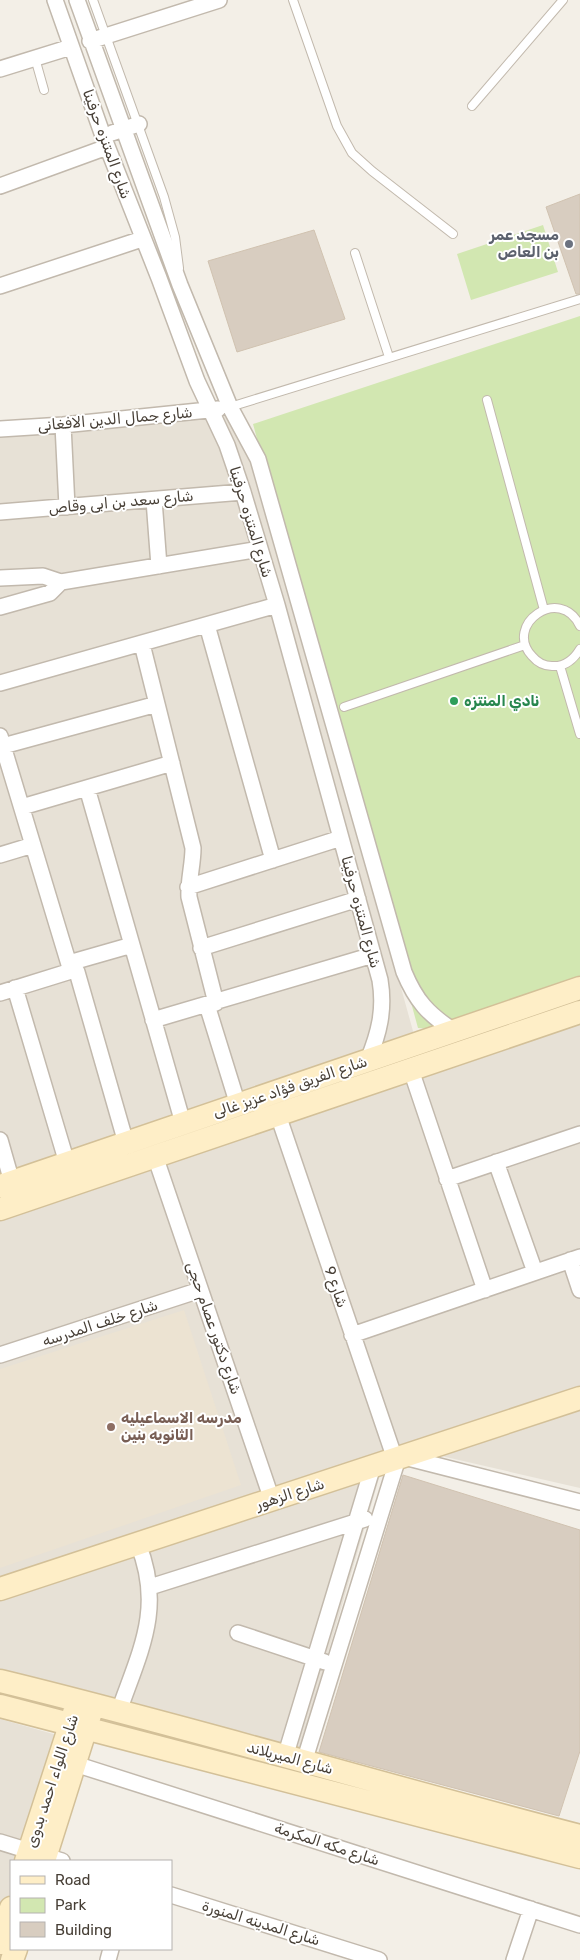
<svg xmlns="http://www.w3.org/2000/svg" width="580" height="1960" font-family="Rubik,Cairo,sans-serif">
<rect width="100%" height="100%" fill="#f3efe7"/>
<!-- residential -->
<path fill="#e7e1d6" d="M241,409l180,651 159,-54v482l-169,-39 -26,9 -92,315 -293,-78v-1272z
M0,1719l71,20 -38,122h-22v69l-9,30h-2z"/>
<!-- education -->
<path fill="#ece3d2" d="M184,1310l57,175 -241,83v-199z"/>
<!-- green -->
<path fill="#d2e7b1" d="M543,225l15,47 -87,28 -14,-46z
M580,316v663l-150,50 -12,-1 -165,-604z"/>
<!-- building -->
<path fill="#d8cdc0" stroke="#d0c2b0" d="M580,194v100h-4l-30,-87z
M314,230l31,89 -108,33 -29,-91z
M403,1475l177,55v221l-21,65 -240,-64z"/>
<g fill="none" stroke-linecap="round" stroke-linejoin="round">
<defs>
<path id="lane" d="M93,0l71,197 11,40 4,31
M293,0l44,126 15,27 20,18 81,63
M35,58l9,32
M472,106l91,-106
M355,253l34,104
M487,400l57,210
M230,407l350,-108
M580,626c-20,-42 -77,-1 -48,30 5,6 12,10 20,10 13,1 22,-7 28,-17
M560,666l20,68
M344,707l181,-62"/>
<path id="street" d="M55,0l48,136 56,142 38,103 30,64 16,47 34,113 103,375c5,30 -1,53 -12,80
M77,0l103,285 50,122 28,52 146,513c12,29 24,42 50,59
M90,41l129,-41
M0,69l71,-22
M112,133l27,-9
M0,186l107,-39
M0,286l142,-47
M63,425l4,82
M0,429l63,-4 155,-16
M154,500l5,66
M0,512l243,-20
M0,578l43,-2 18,6 199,-33
M0,607l50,-14 11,-11
M207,625l66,235
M142,644l51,204c0,17 -5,33 -4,49l27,106
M0,683l277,-78
M0,736l71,235
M3,746l154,-42
M87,788l96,335
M22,807l150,-44
M0,855l33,-10
M188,887l153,-49
M201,948l157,-49
M69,963l63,-18
M15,988l52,175
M0,993l71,-22 6,1 49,171
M207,1005l31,100
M153,1020l220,-65
M411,1070l74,220
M278,1115l117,344
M0,1140l12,42
M155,1156l117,344
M496,1162l39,110
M447,1179l133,-45
M570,1260l10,30
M352,1335l228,-78
M0,1355l200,-65
M404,1457l176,45
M150,1587l215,-68
M238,1633l87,29
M119,1711c21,-60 45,-103 19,-167
M285,1757l88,-291
M304,1762l94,-304
M75,1764l505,161
M0,1842l62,19
M171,1895l208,65
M108,1960l3,-11
M514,1960l17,-51"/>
<path id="secondary" d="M0,1186l580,-198
M0,1209l580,-197
M0,1589l580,-191
M0,1681c194,47 386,105 580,155
M0,1706l580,151
M26,1861l49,-151
M44,1861l46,-146
M0,1943l11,-35
M12,1960l4,-11"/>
</defs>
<!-- lane casing -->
<use href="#lane" stroke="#c2b9ad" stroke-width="10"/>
<!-- street casing -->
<use href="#street" stroke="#c2b9ad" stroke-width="18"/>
<!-- secondary casing -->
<use href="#secondary" stroke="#d3c098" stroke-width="25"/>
<!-- lane -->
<use href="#lane" stroke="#fff" stroke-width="8"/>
<!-- street -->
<use href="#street" stroke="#fff" stroke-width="15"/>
<!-- secondary -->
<use href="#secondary" stroke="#feeec7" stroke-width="22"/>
</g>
<!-- markers -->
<circle fill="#6b7280" stroke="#fff" stroke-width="2" cx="569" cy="244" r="5"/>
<circle fill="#2e9e5b" stroke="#fff" stroke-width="2" cx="454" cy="701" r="5"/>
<circle fill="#8d6e63" stroke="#fff" stroke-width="2" cx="111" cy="1427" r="5"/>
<g text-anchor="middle" stroke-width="4" stroke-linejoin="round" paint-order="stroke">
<!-- street labels -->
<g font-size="15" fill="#473f36" stroke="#fff">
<text transform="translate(107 144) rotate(70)" y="5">شارع المتنزه حرفينا</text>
<text transform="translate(115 419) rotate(-5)" y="5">شارع جمال الدين الافغانى</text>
<text transform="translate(121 502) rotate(-5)" y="5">شارع سعد بن ابى وقاص</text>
<text transform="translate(251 522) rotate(73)" y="5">شارع المتنزه حرفينا</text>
<text transform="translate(361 912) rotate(75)" y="5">شارع المتنزه حرفينا</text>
<text transform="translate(290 1087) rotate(-19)" y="5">شارع الفريق فؤاد عزيز غالى</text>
<text transform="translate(336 1287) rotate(71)" y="5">شارع 9</text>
<text transform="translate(100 1323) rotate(-18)" y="5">شارع خلف المدرسه</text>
<text transform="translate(214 1328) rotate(71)" y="5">شارع دكتور عصام حجى</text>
<text transform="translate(290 1494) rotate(-18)" y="5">شارع الزهور</text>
<text transform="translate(290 1758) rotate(15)" y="5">شارع الميريلاند</text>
<text transform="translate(52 1781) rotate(-72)" y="5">شارع اللواء احمد بدوى</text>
<text transform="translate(327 1844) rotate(18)" y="5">شارع مكه المكرمة</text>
<text transform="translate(261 1923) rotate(17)" y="5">شارع المدينه المنورة</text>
</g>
<!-- worship labels -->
<g font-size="15" font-weight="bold" fill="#5b616d" stroke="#fff" text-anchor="end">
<text x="559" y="240">مسجد عمر<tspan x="559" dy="17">بن العاص</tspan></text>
</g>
<!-- leisure labels -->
<g font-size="15" font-weight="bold" fill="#27864d" stroke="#fff" text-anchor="start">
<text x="464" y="706">نادي المنتزه</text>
</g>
<!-- education labels -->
<g font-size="15" font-weight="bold" fill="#785e54" stroke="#fff" text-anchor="start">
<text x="121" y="1423">مدرسه الاسماعيليه<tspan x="121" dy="17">الثانويه بنين</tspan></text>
</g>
</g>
<!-- legend -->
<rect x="10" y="1860" width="162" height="90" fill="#ffffff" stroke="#b5b2af"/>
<rect x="20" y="1876" width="25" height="8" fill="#feeec7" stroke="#b5b2af"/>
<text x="55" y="1885" font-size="15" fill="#473f36">Road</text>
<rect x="20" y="1898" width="25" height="15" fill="#d2e7b1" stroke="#b5b2af"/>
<text x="55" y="1910" font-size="15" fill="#473f36">Park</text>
<rect x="20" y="1922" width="25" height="15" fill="#d8cdc0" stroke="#b5b2af"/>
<text x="55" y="1935" font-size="15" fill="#473f36">Building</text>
</svg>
